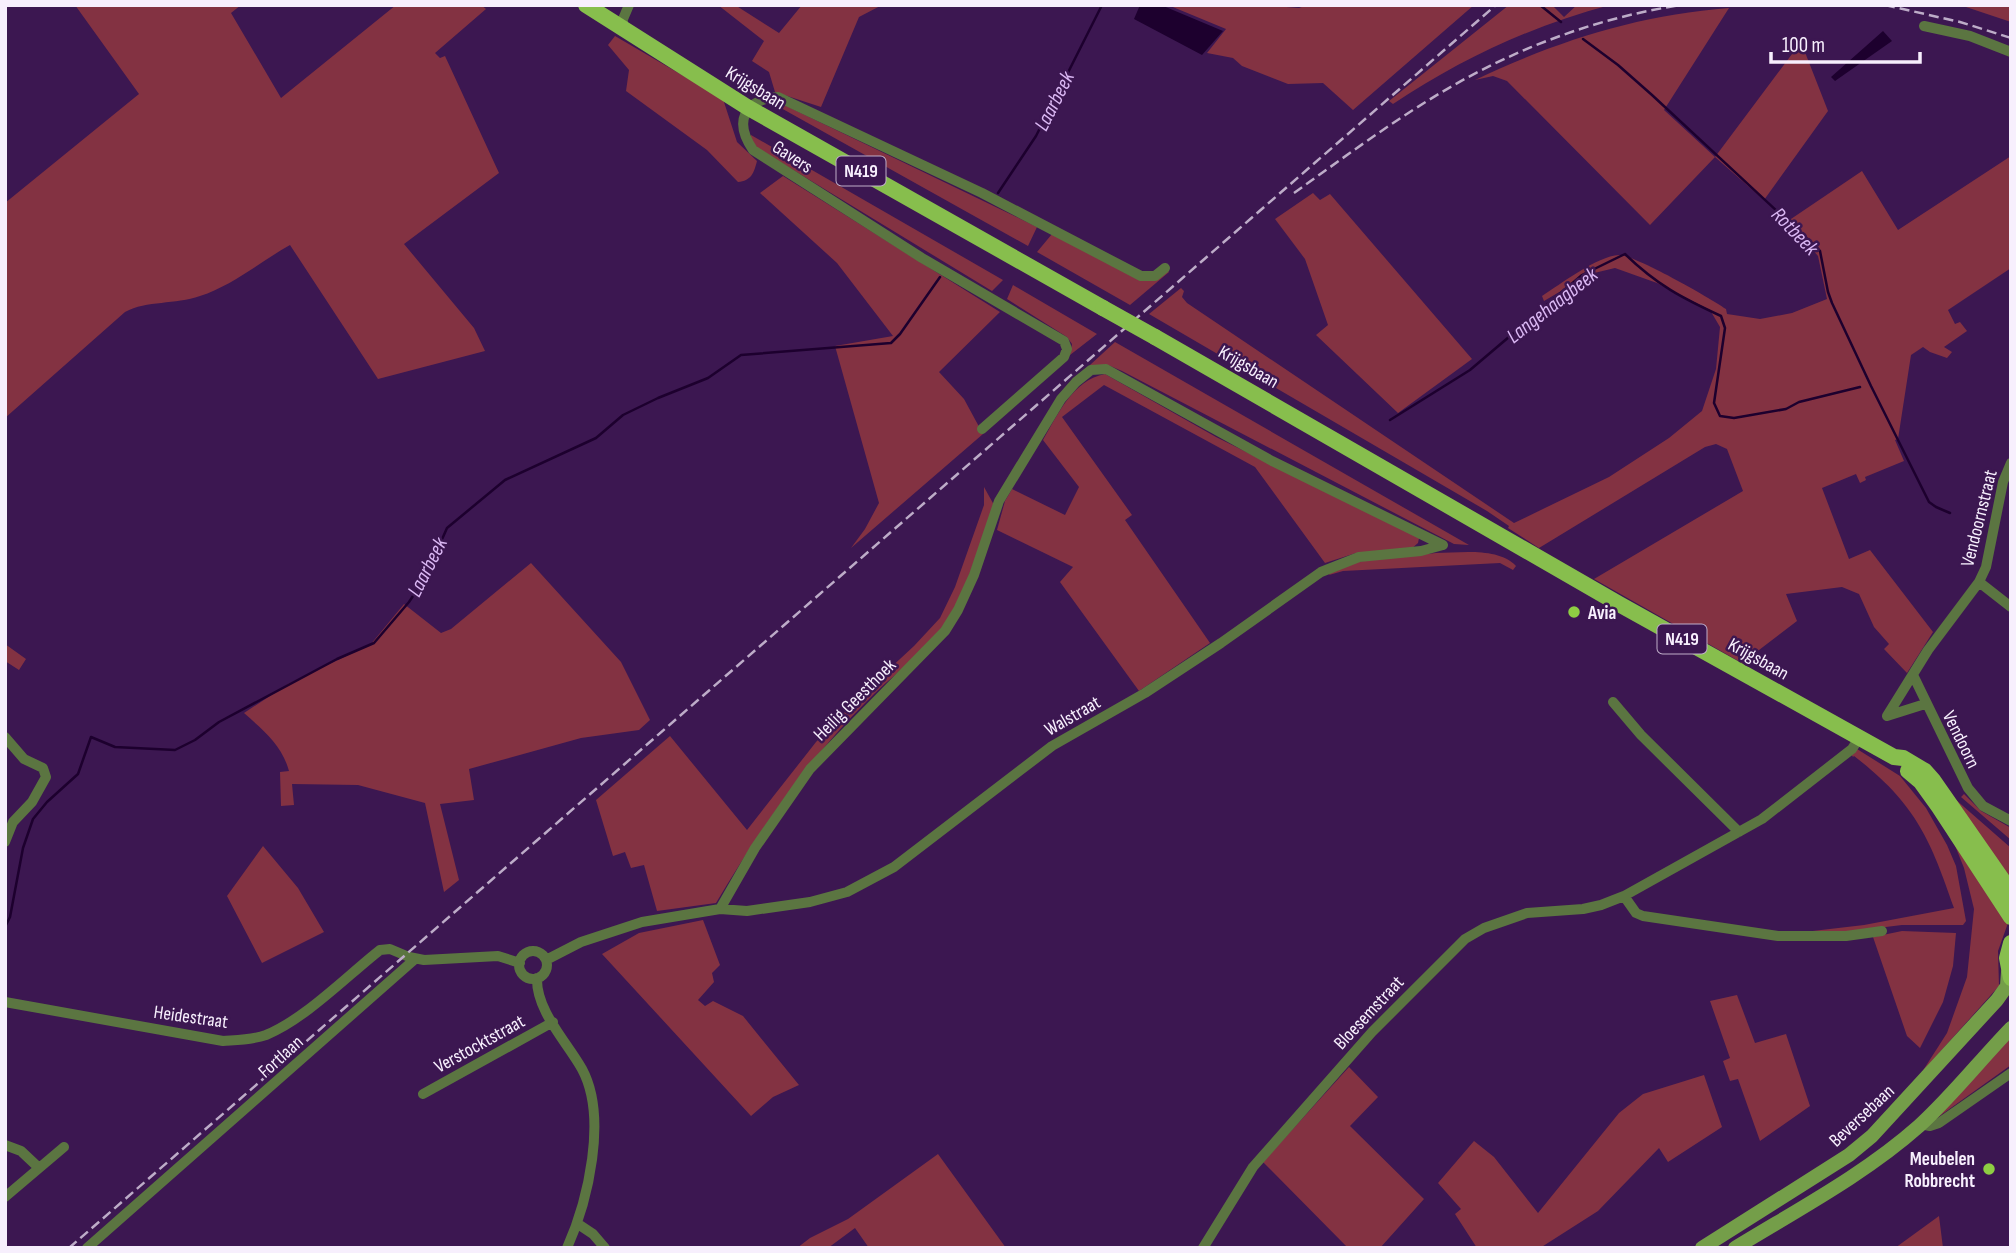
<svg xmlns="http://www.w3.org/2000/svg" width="2016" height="1253" font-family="'Sofia Sans Condensed',sans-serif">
<rect width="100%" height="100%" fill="#3c1751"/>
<!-- green -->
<path fill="#833242" d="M75,5h166l-10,8 50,85 115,-93h85l5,4 -51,44 5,5 5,-2 54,117 -95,71 70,84 11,23 -107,28 -88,-134c-30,17 -57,40 -90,51 -25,9 -53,4 -75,16l-120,106v-215l134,-109z
M718,5h17l44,28 23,-28h80l-23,12 -38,90 -46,-15 -6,-20 -17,-11 12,-20z
M1168,5h93l38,3 8,-3h167l-121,105 -30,-27 -35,1 -46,-18 -9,-8 -26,-5 19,-24z
M1509,5h43l12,12 13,-12h33c-79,21 -149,54 -217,99l-4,-3z
M1960,5h51v17z
M1729,8l-65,102 51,47 86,-115 27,69 -64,89 -49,-43 -65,68 -143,-144 -14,-5 -18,4c82,-39 163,-65 254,-72z
M615,36l108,63 14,43 20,19c-3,12 -6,20 -19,21l-31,-32 -81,-59 3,-21 -21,-25z
M776,101l261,126 -9,19 -256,-143z
M751,135l252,145 -11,11 -235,-143 -7,-9z
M2011,156v112l-63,42 7,14 5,-2 7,9 -23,16 8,5 -5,6 -17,-6 -7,-5 -12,8 -13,84 -3,1 9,21 -39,16 1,3 -6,3 -4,-9 -34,14 27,71 21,-9 63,82 -26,41 -23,-24 5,-5 -15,-17 -15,-33 -17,-7 -56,7 11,27 -55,42 -148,-84 149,-88 -16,-42 -11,-5 -11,3 -166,101 -31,-20 1,-2 -22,-15 -338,-197 32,-26 3,3 -2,6 5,6 327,220 95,-46 60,-39 33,-27 14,-42 4,-42 -10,-17 -53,-27 -42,-15 -25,6 -46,27 -2,-5c19,-12 55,-40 77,-41 16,0 91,43 107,54l1,5 33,5 32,-6 35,-14 -9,-43 -30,-35 74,-50 36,59z
M783,176l217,136 -61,60 25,27 19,35 -132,114 14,-19 14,-26 -44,-157 58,-10 -56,-73 -77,-70z
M1313,193l7,7 10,-6 142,165 -74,54 -82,-78 12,-10 -23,-66 -30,-40z
M1052,234l88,46c13,3 17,-3 25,-12l4,4 -39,33 -93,-53z
M1013,285l84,49 -27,21 2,-11 -5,-7 -60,-38z
M1115,342l354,203 -15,-1 -332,-173 -14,-6h-18z
M1105,374l111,63 203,101 -1,5 -7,6 -55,4 -31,10 -70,-96 -151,-82 -42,32 70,98 -7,5 85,123 -71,48 -79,-109 13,-15 -76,-37 8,-29 7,-12 53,26 14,-28 -36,-47c15,-26 30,-60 62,-66z
M984,487l10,18c-16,41 -27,91 -55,127 -21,26 -50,46 -73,70 -60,60 -107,129 -150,201l-59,8 -13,-46 -13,3 -6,-16 -12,4 -17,-56 74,-64 77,94 69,-88 43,-45 55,-51 26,-28 15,-31 29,-82z
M1436,553c24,0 62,-6 80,13l-3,4 -13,-7 -157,8 -14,4 3,-5 23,-8z
M531,563l90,99 29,58 -11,10 -58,8 -112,31 5,31 -34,4 19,76 -15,12 -19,-89 -67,-18 -66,-1 2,21 -13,1 -1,-34 9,-1c-7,-26 -26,-41 -45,-58l44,-29 83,-40 33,-40 37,29 10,-4z
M5,644l21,15 -7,11 -14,-9z
M1857,749l43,27 26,32 21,37 9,21 10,55 -3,4h-61l-65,8 -33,-1 60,-7 90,-17c-24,-70 -39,-105 -100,-152l-1,1 -2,-3z
M1964,794l17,17 30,17v12l-50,-43z
M1955,799l56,49v35z
M1954,843l54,80 -10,28 1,35 -77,86 25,-39 20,-56 7,-68 -10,-41z
M263,846l35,42 26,44 -62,31 -35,-67z
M703,920l17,45 -8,8 2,9 -16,18 7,6 8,-5 30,15 56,69 -26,12 -22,19 -149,-162 37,-21z
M1902,931l54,2 -3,33 -10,36 -23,46 -13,-12 -34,-99z
M1737,995l18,48 31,-9 24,72 -50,35 -22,-62 -8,2 -7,-20 7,-3 -20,-57z
M2011,1032v33l-77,55z
M1349,1067l29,30 -28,29 74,73 -44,49h-32l-85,-86z
M1704,1075l18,52 -54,35 -9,-14 -61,63 -58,37h-63l-22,-34 6,-5 -23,-26 36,-42 20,16 44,56 81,-100 24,-19z
M938,1154l68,94h-137l-14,-20 -27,20h-31l13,-10 38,-19z
M1939,1216l4,32h-48z"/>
<!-- water -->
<path fill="#1d002e" d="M1140,5h21l62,26 -21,24 -68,-36z
M1883,31l9,10 -57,40 -4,-4z"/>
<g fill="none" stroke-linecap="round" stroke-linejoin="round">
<!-- stream -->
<path stroke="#1d002e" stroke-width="2.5" d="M1540,5l21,17
M1583,39l35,26 34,30 168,156 8,41 4,11 39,83 58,116 7,5 14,6
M998,193l38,-57 66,-131
M1390,420l80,-50 112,-95 43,-21c32,31 57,44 96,62l4,12 -11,75 6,13 14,2 52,-9 13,-7 61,-15
M5,927l5,-10 13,-69 10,-29 14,-17 31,-28 13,-37 24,10 60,3 20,-10 24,-18 118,-63 37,-16 35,-41 16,-24 22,-50 58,-48 91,-42 27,-23 35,-17 50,-20 33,-23 150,-12 9,-9 40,-57"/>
<!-- minor -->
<path stroke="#5b7541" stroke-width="10" d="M1924,26l46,10 41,16
M623,28v-9l6,-14
M982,429l82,-72 3,-8 -3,-8 -142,-83 -169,-108c-19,-28 -10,-50 25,-53l204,96 159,83h14l10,-8
M1979,582l32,25
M1913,675l55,113 15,18 28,15
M1613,702l28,33 98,97
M1887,716l41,-66 51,-68 7,-15 17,-85 8,-19
M1887,716l38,-12
M5,737l19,22 19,9 3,9 -14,25 -19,20 -8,20
M1624,896l12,17 7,3 135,20h68l36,-5
M720,909l35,-61 55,-79 135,-138 13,-21 16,-35 25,-74 62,-102 15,-17 15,-12 15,-1 166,92 171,84
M519 965a14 14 0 1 1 28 0a14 14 0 1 1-28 0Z
M546,960l35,-18 61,-20 78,-13 27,2 63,-9 37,-10 47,-25 158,-121 93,-53 76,-50 100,-71 38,-15 62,-6 22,-6
M537,978c-1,33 30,64 45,91 26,48 6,132 -15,179
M5,1002l218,39c14,-1 29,-1 43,-6 39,-16 81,-59 114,-85l10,-1 19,8 15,3 74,-4 22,7
M423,1094l130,-72
M1920,1124l10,2 9,-3 72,-50
M5,1145l16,6 17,16
M5,1197l59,-50
M578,1224l15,10 12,14
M87,1248l328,-289
M1203,1248l50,-81 119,-135 93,-93 19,-11 43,-15 56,-4 18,-4 23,-9 138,-77 90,-70 7,-11"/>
<!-- secondary -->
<path stroke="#749e49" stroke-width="14" d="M1702,1248l147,-93 23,-19 125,-136 10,-14 1,-14
M1735,1248c62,-38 130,-74 184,-122 33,-30 61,-66 92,-98"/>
<!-- primary -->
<path stroke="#87be4d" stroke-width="16" d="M586,5l161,102 356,201
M1155,337l464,267 275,153 9,1 22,13 8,9 78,112
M1908,771l13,11 18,25 72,110
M2011,943l-4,15 4,20"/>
<!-- rail -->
<path stroke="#bdacc8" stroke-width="2.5" stroke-dasharray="10 5" stroke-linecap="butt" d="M1885,5l75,17 51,16
M1294,193c52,-37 104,-76 160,-108 70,-40 148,-68 227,-80
M69,1248l1427,-1243"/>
<!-- primary-bridge -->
<path stroke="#87be4d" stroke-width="16" d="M1103,308l52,29"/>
</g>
<!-- markers -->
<g fill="#8ece43" stroke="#3c1751" stroke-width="2.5">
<circle cx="1574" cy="612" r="7"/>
<circle cx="1989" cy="1169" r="7"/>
</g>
<g text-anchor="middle" stroke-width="5" stroke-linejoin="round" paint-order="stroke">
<!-- shield labels -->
<g fill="#3c1751" stroke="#bfaec9" stroke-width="2">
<rect x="836.5" y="156.5" width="49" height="29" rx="5"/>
<rect x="1657.5" y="624.5" width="49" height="29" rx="5"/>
</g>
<g font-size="18" font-weight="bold" fill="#f7effd">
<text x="861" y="177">N419</text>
<text x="1682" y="645">N419</text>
</g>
<!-- street labels -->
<g font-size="19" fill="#f7effd" stroke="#3c1751">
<text transform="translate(756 87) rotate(31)" y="7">Krijgsbaan</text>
<text transform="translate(793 156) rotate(33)" y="7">Gavers</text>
<text transform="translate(1249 366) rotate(30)" y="7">Krijgsbaan</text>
<text transform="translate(1978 518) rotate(-76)" y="7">Vendoornstraat</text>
<text transform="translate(1759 658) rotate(29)" y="7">Krijgsbaan</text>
<text transform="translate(854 699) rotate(-45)" y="7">Heilig Geesthoek</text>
<text transform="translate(1072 715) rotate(-30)" y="7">Walstraat</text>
<text transform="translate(1962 739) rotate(64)" y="7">Vendoorn</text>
<text transform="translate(1368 1012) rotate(-47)" y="7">Bloesemstraat</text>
<text transform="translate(191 1016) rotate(8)" y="7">Heidestraat</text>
<text transform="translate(479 1043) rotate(-29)" y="7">Verstocktstraat</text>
<text transform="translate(280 1056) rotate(-42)" y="7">Fortlaan</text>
<text transform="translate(1861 1115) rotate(-43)" y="7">Beversebaan</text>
</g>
<!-- poi labels -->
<g font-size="19" font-weight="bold" fill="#f7effd" stroke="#3c1751" text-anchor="start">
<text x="1588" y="619">Avia</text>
<text x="1975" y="1165" text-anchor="end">Meubelen<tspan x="1975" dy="22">Robbrecht</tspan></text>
</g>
<!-- water labels -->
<g font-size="21" font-style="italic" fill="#dbb8f4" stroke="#3c1751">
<text transform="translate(1054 101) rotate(-63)" y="7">Laarbeek</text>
<text transform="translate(1795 231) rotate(46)" y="7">Rotbeek</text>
<text transform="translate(1552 305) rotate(-38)" y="7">Langehaagbeek</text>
<text transform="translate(427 567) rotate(-63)" y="7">Laarbeek</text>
</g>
</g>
<!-- border -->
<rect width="2016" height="1253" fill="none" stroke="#f7effd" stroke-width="14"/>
<!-- scale -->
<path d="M1771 52v10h149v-10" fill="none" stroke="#f7effd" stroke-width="3.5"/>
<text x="1782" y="52" font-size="21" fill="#f7effd" stroke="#3c1751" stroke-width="5" paint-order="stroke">100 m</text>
</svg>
